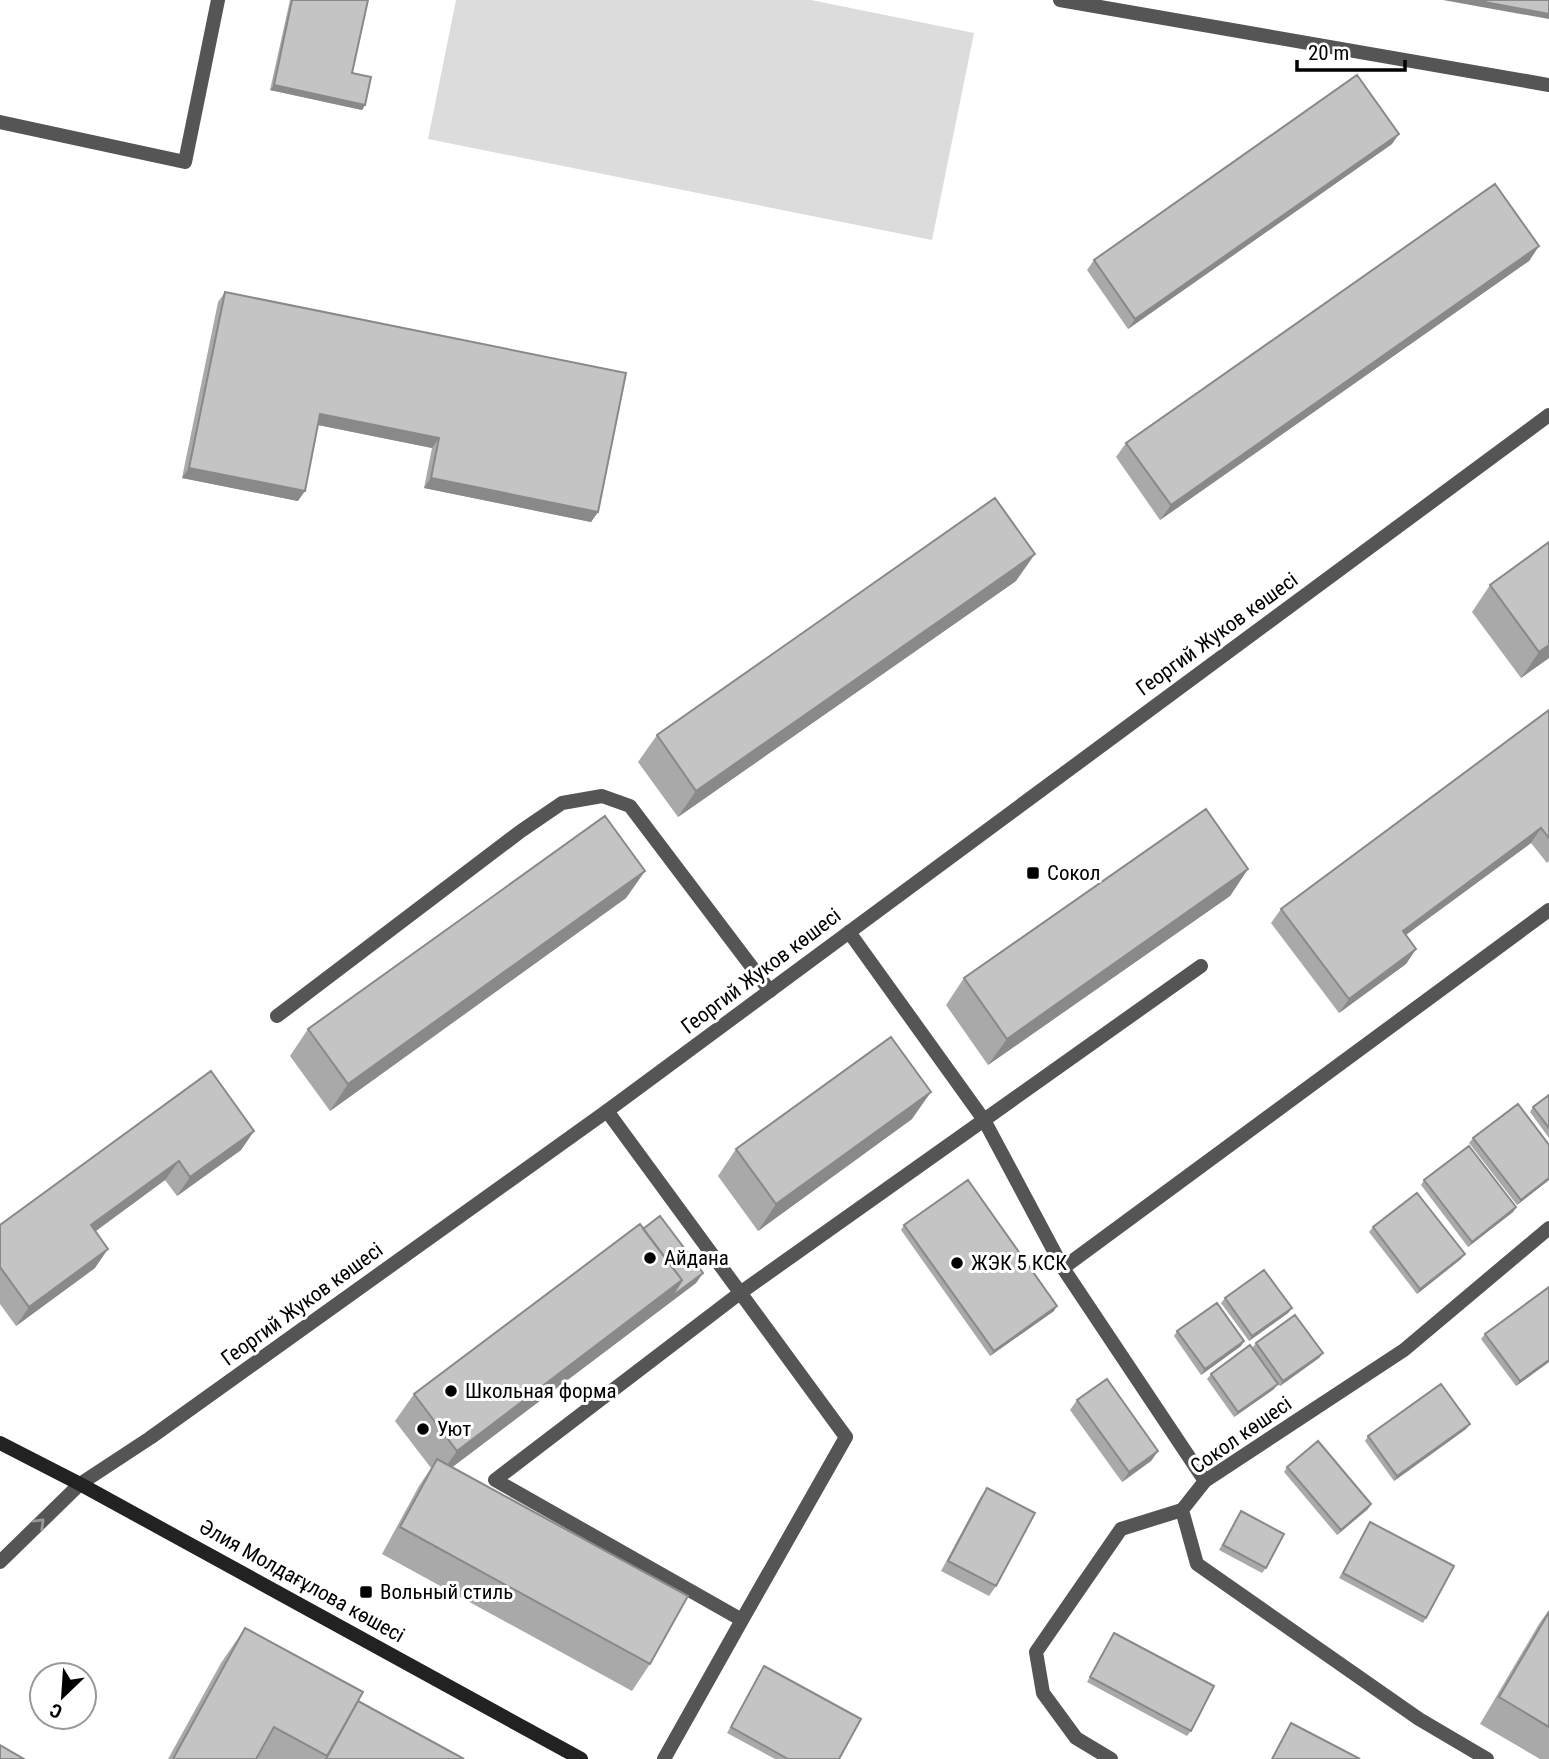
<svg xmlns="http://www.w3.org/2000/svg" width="1549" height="1759" font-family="'Roboto Condensed',sans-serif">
<rect width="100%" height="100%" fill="#fff"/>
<!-- green -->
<path fill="#dcdcdc" d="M456,0h355l163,33 -42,207 -504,-101z"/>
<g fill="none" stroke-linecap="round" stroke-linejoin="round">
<!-- service -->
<path stroke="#555" stroke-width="14" d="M1060,0l489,85
M0,122l185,40 33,-162
M849,932l135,188 79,148 142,213
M277,1016l244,-185 41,-28 40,-7 28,10 140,185
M607,1111l239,326 -104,183
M1063,1268l486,-358
M664,1759l78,-139 -247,-140 245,-187 461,-327
M1111,1759l-35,-21 -33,-45 -7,-41 85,-123 61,-19"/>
<!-- minor -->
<path stroke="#555" stroke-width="14" d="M0,1562l80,-78
M1487,1759l-68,-40 -222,-155 -15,-54 23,-29 199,-131 145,-122"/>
<!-- tertiary -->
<path stroke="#555" stroke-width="14" d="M80,1484l70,-46 457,-327 942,-696"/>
<!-- secondary -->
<path stroke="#222" stroke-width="14" d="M0,1443l80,41 501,275"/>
</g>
<!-- wall -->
<path fill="#a9a9a9" d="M290,0h78l-16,73 13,32 -3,5 -92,-20z
M1392,144l-264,185 -41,-59 7,-10z
M1539,246l-10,15 -369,259 -44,-63 10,-14z
M225,292l373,220 -7,10 -167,-34 8,-40 -114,-23 -20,76 -116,-23 36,-176z
M1016,581l-338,236 -40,-55 19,-27z
M1490,585l59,73 -28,20 -49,-66z
M1549,710v151l-2,2 -16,-20 -125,92 10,14 -10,15 -67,49 -68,-90 10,-14z
M1248,869l-18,27 -242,169 -42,-60 18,-27z
M645,871l-19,27 -296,213 -40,-55 18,-27z
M1549,1095v43l-19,-26 3,-5z
M912,1119l-154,112 -40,-55 18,-27z
M254,1131l-13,19 -64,46 -12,-16 -69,51 -1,37 -79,58 -16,-22v-79z
M1473,1138l76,7v35l-32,25 -48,-62z
M1424,1180l92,27 -3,5 -45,35 -47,-62z
M904,1225l150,86 -64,45 -89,-126z
M1373,1227l88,32 -44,35 -48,-62z
M643,1229l60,44 -7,10 -244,184 198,197 -18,27 -250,-137 37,-68 12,-18 -36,-47 19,-27z
M1549,1287v75l-33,24 -35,-47 4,-5z
M1225,1298l67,10 -4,5 -39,28 -28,-38z
M1177,1331l64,15 -40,29 -27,-39z
M1256,1343l67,10 -4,5 -39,28 -18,-24 12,27 -40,28 -27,-38 4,-5 41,-26z
M1077,1400l81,51 -7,10 -29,21 -52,-72z
M1466,1429l-72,52 -29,-40 3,-5z
M1287,1467l84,37 -3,5 -31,26 -53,-63z
M987,1488l9,98 -7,10 -48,-25 39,-73z
M1241,1511l25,57 -4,5 -43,-23z
M1370,1522l56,96 -3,5 -84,-45z
M1549,1610v149h-9l-60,-35 59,-100z
M245,1628l113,73 106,58h-296l53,-96z
M1114,1633l77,98 -4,5 -100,-54z
M764,1666l75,93h-64l-48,-26z"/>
<!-- shaded-wall -->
<path fill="#898989" d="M1443,0h31l75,14v5z
M274,85l91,20 -3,5 -92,-20z
M1399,134l-7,10 -264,185 7,-10z
M1539,246l-10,15 -369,259 11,-15z
M320,414l119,24 -7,10 -119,-24z
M189,468l116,23 -7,10 -116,-23z
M431,478l167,34 -7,10 -167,-34z
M1035,554l-19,27 -338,236 18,-26z
M1549,645v13l-28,20 18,-26z
M1541,828l-10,15 -139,102 11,-14z
M1248,869l-18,27 -242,169 19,-26z
M645,871l-19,27 -296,213 18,-27z
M1416,949l-10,15 -67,49 10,-14z
M931,1092l-19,27 -154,112 18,-27z
M254,1131l-13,19 -64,46 13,-19z
M179,1161l-14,19 -87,64 13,-19z
M1549,1178v2l-32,25 4,-5z
M1516,1207l-3,5 -45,35 4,-5z
M108,1249l-13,19 -79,58 13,-19z
M1465,1254l-4,5 -44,35 3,-5z
M703,1273l-7,10 -258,195 19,-27 225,-171z
M1057,1306l-3,5 -64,45 4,-5z
M1292,1308l-4,5 -39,28 3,-5z
M1244,1341l-3,5 -40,29 4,-6z
M1323,1353l-4,5 -39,28 3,-5z
M1549,1360v2l-33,24 4,-5z
M1278,1384l-4,5 -40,28 4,-5z
M1470,1424l-4,5 -72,52 3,-5z
M1158,1451l-7,10 -29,21 7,-10z
M1371,1504l-3,5 -31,26 4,-5z"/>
<!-- building -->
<path fill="#c4c4c4" stroke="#898989" stroke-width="2" d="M292,0h76l-16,73 19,4 -6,28 -91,-20z
M1474,0h75v14z
M1357,75l42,59 -264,185 -41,-59z
M1495,184l44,62 -368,259 -45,-62z
M225,292l401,81 -28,139 -167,-34 8,-40 -119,-24 -15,77 -116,-23z
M995,498l40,56 -339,237 -39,-56z
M1549,542v103l-10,7 -49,-67z
M1549,710v128l-8,-10 -138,103 13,18 -67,50 -68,-90z
M1206,809l42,60 -241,170 -43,-61z
M605,816l40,55 -297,213 -40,-55z
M891,1037l40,55 -155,112 -40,-55z
M211,1071l43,60 -64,46 -11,-16 -88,64 17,24 -79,58 -29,-40v-42z
M1549,1095v33l-16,-21z
M1518,1104l31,41v33l-28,22 -48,-62z
M1469,1146l47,61 -44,35 -48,-62z
M968,1180l89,126 -63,45 -90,-126z
M1417,1193l48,61 -45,35 -47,-62z
M660,1216l43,57 -32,24 11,-17 -39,-51z
M640,1224l42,56 -225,171 -43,-57z
M1264,1270l28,38 -40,28 -27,-38z
M1549,1287v73l-29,21 -35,-47z
M1217,1303l27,38 -39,28 -28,-38z
M1295,1315l28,38 -40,28 -27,-38z
M1250,1345l28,39 -40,28 -27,-38z
M1107,1379l51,72 -29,21 -52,-72z
M1441,1384l29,40 -73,52 -29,-40z
M1318,1441l53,63 -30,26 -54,-63z
M437,1459l251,137 -38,68 -250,-137z
M987,1488l48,25 -39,73 -48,-25z
M1241,1511l43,23 -18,34 -43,-23z
M1370,1522l84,44 -28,52 -83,-45z
M1549,1612v115l-50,-30z
M245,1628l118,64 -36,64 -53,-29 -18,32h-83z
M1114,1633l100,53 -23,45 -101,-54z
M764,1666l97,53 -22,40h-51l-57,-32z
M358,1701l106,58h-138z
M1291,1723l69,36h-88z
M0,1745l24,14h-24z"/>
<!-- one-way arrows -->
<defs><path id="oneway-chevron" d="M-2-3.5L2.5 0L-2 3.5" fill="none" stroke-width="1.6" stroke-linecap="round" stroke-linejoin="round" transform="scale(1.75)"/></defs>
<use stroke="#999" href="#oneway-chevron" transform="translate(40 1523) rotate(-44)"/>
<!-- markers -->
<g fill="#000" stroke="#fff" stroke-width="2.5">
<rect x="1026" y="866" width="14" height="14" rx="3.5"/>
<circle cx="650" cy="1258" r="7"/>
<circle cx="957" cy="1263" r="7"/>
<circle cx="451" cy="1391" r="7"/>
<circle cx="423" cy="1429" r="7"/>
<rect x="359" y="1585" width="14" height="14" rx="3.5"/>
</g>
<g text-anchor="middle" stroke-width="6" stroke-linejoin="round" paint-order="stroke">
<!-- street labels -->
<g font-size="21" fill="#000" stroke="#fff">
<text transform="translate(1217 634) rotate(-36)" y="7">Георгий Жуков көшесі</text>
<text transform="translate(761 971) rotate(-37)" y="7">Георгий Жуков көшесі</text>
<text transform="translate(302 1304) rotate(-36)" y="7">Георгий Жуков көшесі</text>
<text transform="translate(1241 1435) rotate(-35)" y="7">Сокол көшесі</text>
<text transform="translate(302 1581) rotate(29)" y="7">Әлия Молдағұлова көшесі</text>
</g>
<!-- poi labels -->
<g font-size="21" fill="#000" stroke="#fff" text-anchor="start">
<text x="1047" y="880">Сокол</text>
<text x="664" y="1265">Айдана</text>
<text x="971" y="1270">ЖЭК 5 КСК</text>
<text x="465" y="1398">Школьная форма</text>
<text x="437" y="1436">Уют</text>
<text x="380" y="1599">Вольный стиль</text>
</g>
</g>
<!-- north arrow -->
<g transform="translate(63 1696) rotate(205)"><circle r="33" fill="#ffffff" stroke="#999999" stroke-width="2"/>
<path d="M0-5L12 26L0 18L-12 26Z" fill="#000000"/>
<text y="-10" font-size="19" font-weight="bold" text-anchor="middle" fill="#000000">С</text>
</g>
<!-- scale -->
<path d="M1297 60v10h108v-10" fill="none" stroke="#000000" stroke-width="3.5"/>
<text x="1308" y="60" font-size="21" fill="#000000" stroke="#ffffff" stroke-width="5" paint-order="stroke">20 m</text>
</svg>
